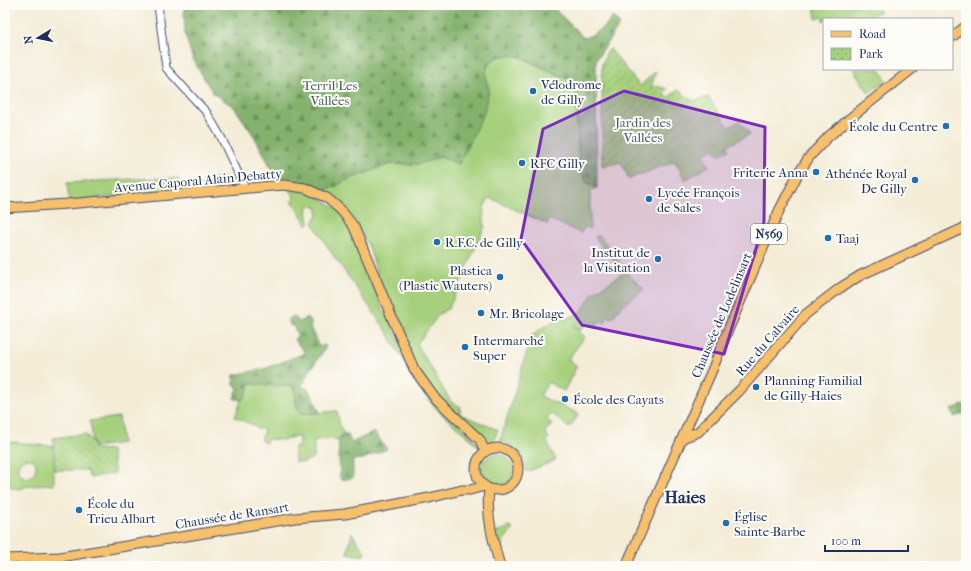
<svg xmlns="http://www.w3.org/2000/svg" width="971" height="571" font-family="'IM FELL French Canon',serif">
<defs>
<pattern id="forest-firs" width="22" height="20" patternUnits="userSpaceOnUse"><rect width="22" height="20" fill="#84b26c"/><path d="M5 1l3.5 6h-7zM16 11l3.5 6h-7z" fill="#6b915c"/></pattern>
<pattern id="park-dots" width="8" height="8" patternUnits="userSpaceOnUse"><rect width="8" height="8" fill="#a6d07c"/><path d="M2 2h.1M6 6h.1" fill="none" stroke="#8eb36e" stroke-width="1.8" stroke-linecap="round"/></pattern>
<pattern id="garden-furrows" width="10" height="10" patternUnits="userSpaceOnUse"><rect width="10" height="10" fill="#a6d07c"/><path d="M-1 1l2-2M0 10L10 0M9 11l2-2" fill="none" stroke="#8eb36e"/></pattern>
</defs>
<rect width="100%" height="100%" fill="#fdfcf7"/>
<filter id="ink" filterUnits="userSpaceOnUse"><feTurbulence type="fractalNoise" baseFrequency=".025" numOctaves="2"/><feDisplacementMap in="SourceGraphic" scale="8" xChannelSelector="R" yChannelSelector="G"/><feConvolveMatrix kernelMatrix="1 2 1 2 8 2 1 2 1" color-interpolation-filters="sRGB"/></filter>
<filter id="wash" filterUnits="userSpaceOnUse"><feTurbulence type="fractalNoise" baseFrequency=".012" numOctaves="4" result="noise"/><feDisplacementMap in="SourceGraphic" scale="16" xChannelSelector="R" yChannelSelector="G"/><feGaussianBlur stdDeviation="0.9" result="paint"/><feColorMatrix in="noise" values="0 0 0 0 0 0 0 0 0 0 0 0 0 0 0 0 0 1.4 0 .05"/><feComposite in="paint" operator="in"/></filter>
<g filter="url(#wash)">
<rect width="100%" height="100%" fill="#f4ecd7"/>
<!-- grass -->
<path fill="#a6d07c" stroke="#60806d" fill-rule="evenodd" d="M814,5h63l3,6 -14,8h-42v3l-2,-5 -6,2z
M506,55h7l12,4 42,20 7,7 3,7 -1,12 3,60 7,17 11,6 -7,3v38l-5,-3 -4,7 -32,-14 -2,5 -57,-26c-8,7 -7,19 -5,28l-36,82 -10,6 -22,30 34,58 10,5 -1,7 38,16 -5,12 -5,5 -21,-23 -26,-23 -24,-28 -36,-89 -13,-39 -15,-27 -26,-24v-6l8,-1 9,-6 46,-17h29l21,-7 19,7 30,-75c-7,-17 -3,-30 17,-34z
M853,69h27l6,11 -17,13z
M238,177l1,6 -170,18 -2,-18 66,-4 46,-1v8h10l23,-5 -1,-2z
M287,187l29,8 21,14 17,25 -1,2 31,76 3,1 21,50 70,81h-3l-4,-5 -33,-28 -16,-19 -36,-62 -55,-78 -18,-29 5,-9v-6l-8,-3c-5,4 -1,12 -1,18l-2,2 -15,-25 2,-1 -1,-3 1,-1z
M596,236h4l23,31 -2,3 -26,-32z
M625,272l19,17 -24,18 -7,11 -5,-2 -3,7 -5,-3 -5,8 -7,-7 -7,9 -8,-5 12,12 -17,22 9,7 -13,25 -16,-9 -8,14 39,18 -10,14 -16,-14 -6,4 5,7 -7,6 4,8 -3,1 10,20 -29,12c-5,-16 -9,-28 -27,-31l32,-106 21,-14 8,-3 6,2v-2l6,-2 8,-5 5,-6 7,-12z
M250,384l45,3 1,17 4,10 37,-3 3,15 3,7 -2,6 -27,1v17l-11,6 -1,-1h-7l-1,-15h5v-10h-7l-8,3 -17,-1 -1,4 -5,-2 3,-12h-7l-4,-4 -18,-8 6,-16 5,-6z
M119,417l3,26 -28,4 -4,-26z
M15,442l24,3 15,1v39l-10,-1 -21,3v1l-6,1 -1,-1h-11v-45zM24,459c21,-4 11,27 -3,16 -6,-5 -3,-12 3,-16z
M481 470a16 16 0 1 1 32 0a16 16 0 1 1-32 0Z
M510,527l3,2 -11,13 1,2 -5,5 -3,-16z"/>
<!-- forest -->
<path fill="url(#forest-firs)" stroke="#507065" d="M184,5h367l33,33c11,-3 22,-12 29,-21l7,7 -24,36 1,128 -11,-6 -7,-17 -3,-60 1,-12 -3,-7 -7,-7 -42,-20 -12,-4 -16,2 -5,4 -4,5 -2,6v9l3,8 -5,23 -25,52 -19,-7 -21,7h-29l-46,17 -9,6 -8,1v6l-23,-11 -20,-4 -9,-4 -21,-39 -20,-29 -21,-14 -20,-33 -8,-26z
M294,316l5,6 8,-5 5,7 -2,3 9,20 6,-2 1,2 -21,31v4l-4,4 7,3 4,6 8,18 -20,1 -4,-10 -1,-17 -45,-3 -4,11 -5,6 -2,-1v-2l-2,2 -3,-2 4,-10 -5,-4 1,-9 33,-7 38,-15 -9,-11 -2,-3 4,-3 -5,-11 -2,1 -4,-7z
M966,404v9l-12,4 -3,-8z
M374,432l13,17 -24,10 -10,1v18l-12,2 -1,-3 -2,-38h3l2,-6 5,2 3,8z"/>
<!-- park -->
<path fill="url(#park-dots)" stroke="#60806d" d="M85,434l7,6 2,9 17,1 4,23 -25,5 -3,-8h-33l-1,-32z
M352,532l6,11 7,8v3l-2,2 -16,-3z"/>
<!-- garden -->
<path fill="url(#garden-furrows)" stroke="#60806d" d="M610,49l30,37 15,-14h1l-5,16 5,-2 11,3 -3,4 3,5 11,-8 15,11 15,-4 21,30 10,-6 11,13 -23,12 2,4 -10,5 -6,-6 -10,5 6,12 -24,14 -10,-19 -46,18 -8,-17 -19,5v-103l5,-12z"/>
</g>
<g filter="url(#ink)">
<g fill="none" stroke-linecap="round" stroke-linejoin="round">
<defs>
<path id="minor" d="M158,5l8,63 41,45 14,24 24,51"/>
<path id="major" d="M952,37l14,-11
M5,208l62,-4 217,-19 21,3 22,10 14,12 13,17 44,105 16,37 20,28 46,43 5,12
M682,438l16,-6 42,-42 66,-76 34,-26 21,-13 105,-48
M476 469a21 21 0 1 1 42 0a21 21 0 1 1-42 0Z
M489,489c-3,26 4,52 11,77
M5,559l55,-2 235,-39 50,-4 84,-16 33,-8h8l15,-4
M626,566l87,-198 10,-26 56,-131 19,-37 12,-18 19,-20 25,-21 58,-46"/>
</defs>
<!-- minor casing -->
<use href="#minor" stroke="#3c4b70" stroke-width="9"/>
<!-- major casing -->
<use href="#major" stroke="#3c4b70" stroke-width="11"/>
<!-- minor -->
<use href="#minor" stroke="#fff" stroke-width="7"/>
<!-- major -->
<use href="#major" stroke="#f7c06c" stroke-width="9"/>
</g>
</g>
<!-- marked area -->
<path fill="#7b2cbf" fill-opacity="0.2" stroke="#7b2cbf" stroke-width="3" stroke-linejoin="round" d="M624,91l141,36 -1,95 -40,132 -142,-29 -61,-86 22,-110z"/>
<!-- markers -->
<g fill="#1f6fb2" stroke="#fdfcf7" stroke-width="1.5">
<circle cx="533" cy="91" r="4"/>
<circle cx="946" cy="126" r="4"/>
<circle cx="522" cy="163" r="4"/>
<circle cx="816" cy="172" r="4"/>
<circle cx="915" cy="180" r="4"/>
<circle cx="649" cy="199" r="4"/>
<circle cx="828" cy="238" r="4"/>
<circle cx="437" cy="242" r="4"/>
<circle cx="658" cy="259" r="4"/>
<circle cx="500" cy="277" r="4"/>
<circle cx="481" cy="313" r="4"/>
<circle cx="465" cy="347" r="4"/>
<circle cx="756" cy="387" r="4"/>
<circle cx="565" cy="399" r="4"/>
<circle cx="79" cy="510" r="4"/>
<circle cx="726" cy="523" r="4"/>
</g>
<g text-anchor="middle" stroke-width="4" stroke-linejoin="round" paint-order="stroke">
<!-- shield labels -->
<rect fill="#fdfcf7" stroke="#5f6c8c" stroke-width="1" x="751" y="224" width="36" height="20" rx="3"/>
<g font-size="12" font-weight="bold" fill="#1b2f5e">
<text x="769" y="238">N569</text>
</g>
<!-- poi labels -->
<g font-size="13" fill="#1b2f5e" stroke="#fdfcf7" text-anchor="start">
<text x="541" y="89">Vélodrome<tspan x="541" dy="15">de Gilly</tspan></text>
<text x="938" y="131" text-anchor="end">École du Centre</text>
<text x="530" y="168">RFC Gilly</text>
<text x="808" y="177" text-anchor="end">Friterie Anna</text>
<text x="907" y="178" text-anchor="end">Athénée Royal<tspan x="907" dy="15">De Gilly</tspan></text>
<text x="657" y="197">Lycée François<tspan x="657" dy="15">de Sales</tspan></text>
<text x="836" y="243">Taaj</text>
<text x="445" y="247">R.F.C. de Gilly</text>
<text x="650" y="257" text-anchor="end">Institut de<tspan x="650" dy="15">la Visitation</tspan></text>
<text x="492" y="275" text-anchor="end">Plastica<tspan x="492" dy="15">(Plastic Wauters)</tspan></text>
<text x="489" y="318">Mr. Bricolage</text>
<text x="473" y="345">Intermarché<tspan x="473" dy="15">Super</tspan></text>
<text x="764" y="385">Planning Familial<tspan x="764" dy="15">de Gilly-Haies</tspan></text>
<text x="573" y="404">École des Cayats</text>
<text x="87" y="508">École du<tspan x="87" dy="15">Trieu Albart</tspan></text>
<text x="734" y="521">Église<tspan x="734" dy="15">Sainte-Barbe</tspan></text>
</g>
<!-- park labels -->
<g font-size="13" fill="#455f67" stroke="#fdfcf7">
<text x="330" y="90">Terril Les<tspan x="330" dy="15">Vallées</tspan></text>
<text x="643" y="127">Jardin des<tspan x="643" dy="15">Vallées</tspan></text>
</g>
<!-- street labels -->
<g font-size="13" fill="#1b2f5e" stroke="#fdfcf7">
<text transform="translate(198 180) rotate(-5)" y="5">Avenue Caporal Alain Debatty</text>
<text transform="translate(721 315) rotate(-67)" y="5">Chaussée de Lodelinsart</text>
<text transform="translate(767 340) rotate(-49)" y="5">Rue du Calvaire</text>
<text transform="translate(232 515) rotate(-9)" y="5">Chaussée de Ransart</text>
</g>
<!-- district labels -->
<g font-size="17" font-weight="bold" fill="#1b2f5e" stroke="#fdfcf7">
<text x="685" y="503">Haies</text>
</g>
</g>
<!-- margin -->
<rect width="971" height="571" fill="none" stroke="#fdfcf7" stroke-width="20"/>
<!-- legend -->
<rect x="823" y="18" width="130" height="52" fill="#fdfcf7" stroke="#a3aaba"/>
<rect x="831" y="31" width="20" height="6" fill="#f7c06c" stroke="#a3aaba"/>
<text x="859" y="38" font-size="12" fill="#1b2f5e">Road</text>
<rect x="831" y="48" width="20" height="12" fill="url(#park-dots)" stroke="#a3aaba"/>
<text x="859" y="58" font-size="12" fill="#1b2f5e">Park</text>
<!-- north arrow -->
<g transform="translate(38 38) rotate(260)" stroke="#fdfcf7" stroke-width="3" paint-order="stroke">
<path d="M0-3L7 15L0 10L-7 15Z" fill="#1b2f5e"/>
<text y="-6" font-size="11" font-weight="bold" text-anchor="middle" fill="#1b2f5e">N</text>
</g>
<!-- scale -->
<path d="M825 545v6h83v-6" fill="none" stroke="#1b2f5e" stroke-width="2"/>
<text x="831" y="545" font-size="12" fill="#1b2f5e" stroke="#fdfcf7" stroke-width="3" paint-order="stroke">100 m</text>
</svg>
